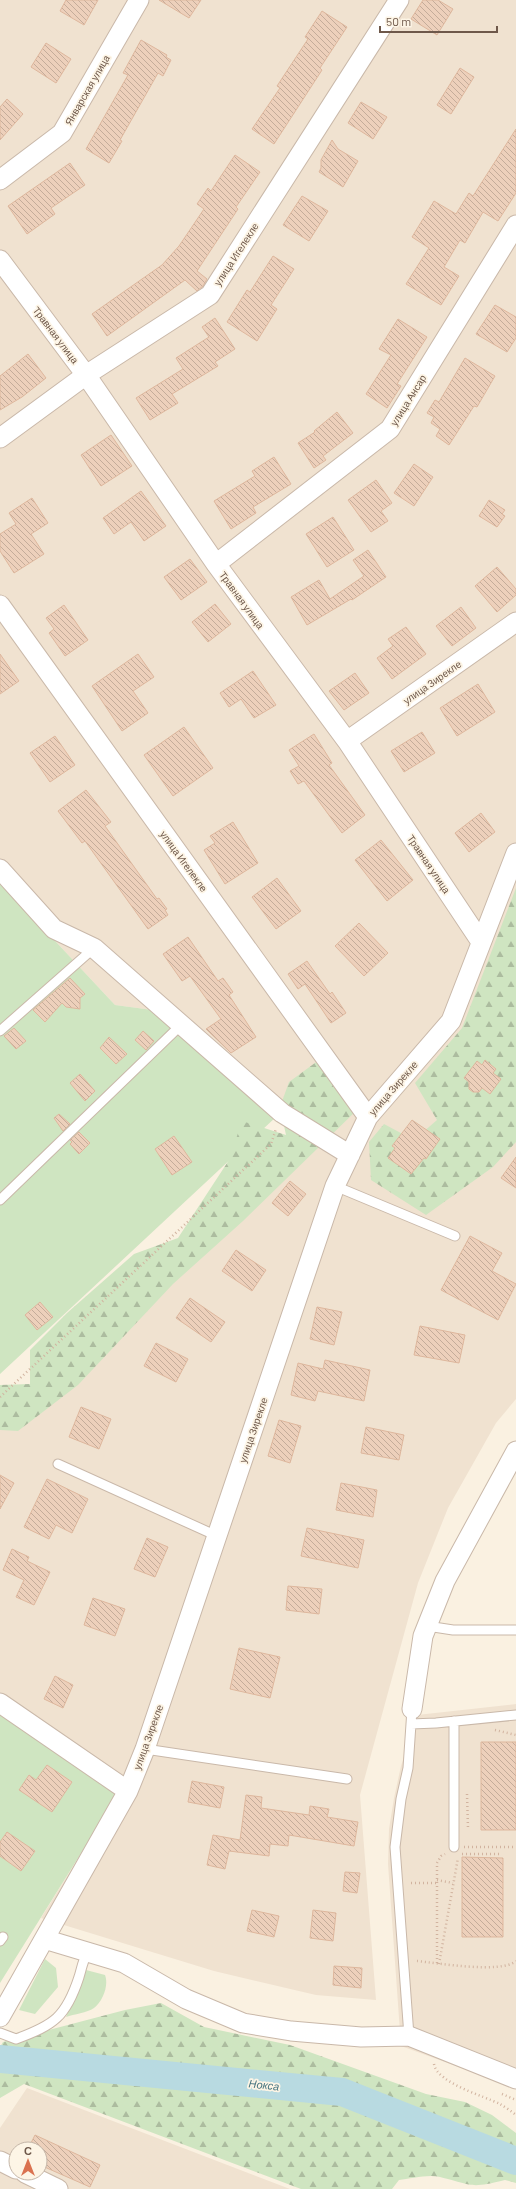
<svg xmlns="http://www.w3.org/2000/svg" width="516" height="2189" font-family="Barlow,sans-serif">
<defs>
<pattern id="forest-firs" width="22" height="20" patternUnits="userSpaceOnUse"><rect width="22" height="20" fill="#cfe5c1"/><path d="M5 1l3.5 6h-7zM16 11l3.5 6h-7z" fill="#acbc9f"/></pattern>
<pattern id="building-back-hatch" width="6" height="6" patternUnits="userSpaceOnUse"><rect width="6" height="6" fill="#edd0bb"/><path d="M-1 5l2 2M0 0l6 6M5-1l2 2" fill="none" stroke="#c4ac9a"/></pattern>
</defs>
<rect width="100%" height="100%" fill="#faf1e1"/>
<!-- residential -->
<path fill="#f0e2d0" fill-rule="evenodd" d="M0,0h516v1399l-20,24 -48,85 -30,75 -58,212 16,205 -60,-5 -102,-24 -173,-53 77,-124 -118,-80v-284l313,-293 -153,-126 -45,-6 -115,-123z
M516,1704v384l-115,-42 -13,-182 1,-35 5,-31 7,-32 16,-51z
M27,2088l263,101h-290v-61zM16,2149h24v24h-24z"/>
<!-- green -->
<path fill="#cfe5c1" d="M0,882l115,123 45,6 116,106 -276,257z
M0,1714l118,80 -118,189z
M45,1959l11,9 2,19 -23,27 -16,-4z
M86,1970l19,5c4,10 -2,26 -11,33 -7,5 -20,6 -28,9z"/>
<!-- forest -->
<path fill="url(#forest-firs)" d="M516,888v254l-23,25 -67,48 -55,-35 -2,-38 15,-18 30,16 23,-20 -22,-37 47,-55z
M319,1060l38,50 -114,111 -70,63 -95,101 -60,46 -18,-1v-45l30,-1v-34l37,-37 67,-59 44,-16 51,-78 13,-39 44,14 -6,-28 9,-25z
M161,2003l43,24 86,18 136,49 39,8 27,13 24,18v50l-11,-3c-36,9 -32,5 -65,-3 -12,-3 -30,2 -41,3l-7,9h-91l-277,-105 -24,14v-51l3,-5 122,-32z"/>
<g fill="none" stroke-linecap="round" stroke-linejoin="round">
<!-- river -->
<path stroke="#b8dae1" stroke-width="28" d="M0,2059l342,33 174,69"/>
</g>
<!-- building -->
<path fill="url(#building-back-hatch)" stroke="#deb79d" d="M66,0h32l-14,25 -24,-14z
M159,0h42l-12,18z
M423,0h15l15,9 -16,26 -26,-16z
M322,11l25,16 -27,41 2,2 -48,74 -22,-15 28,-41 -3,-2 31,-47 -3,-2z
M141,40l26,15 -1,2 5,3 -8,16 -5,-3 -38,67 2,1 -13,22 -23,-14 42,-74 -5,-2z
M46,43l25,16 -15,24 -25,-16z
M460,68l14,9 -23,37 -14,-9z
M7,99l16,15 -23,26v-33z
M361,102l26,15 -14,22 -25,-16z
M516,129v64l-18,28 -15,-9 -18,31 -5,-3 -16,27 15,9 -18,29 -35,-21 23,-36 -17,-11 22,-36 22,13 13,-21 4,3z
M332,140l6,9 20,12 -15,26 -24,-15 2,-4v-8z
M235,155l25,17 -24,35 2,2 -41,62 10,8 -4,7 -6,5 -12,-11 -78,56 -15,-22 70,-49 17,-19 25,-37 -7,-5 11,-16 3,3z
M70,163l15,22 -34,23 4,6 -28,20 -19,-28z
M302,196l26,15 -19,30 -26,-16z
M273,256l21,13 -23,36 6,4 -20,32 -30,-19 20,-32 3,2z
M495,305l21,12v21l-9,14 -31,-18z
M215,318l20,31 -20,13 3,4 -46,28 6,9 -28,17 -14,-22 47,-29 -7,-11 33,-21 -7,-10z
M398,319l29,18 -30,47 4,2 -14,22 -21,-14 25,-39 -12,-6z
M28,354l18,24 -24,19 -22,13v-34z
M465,358l30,18 -18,31 -3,-1 -25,39 -13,-9 4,-7 -9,-6 3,-6 -7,-4 8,-13 4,2z
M337,412l16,21 -30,23 3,4 -12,8 -16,-25 17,-11 -1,-1z
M111,435l21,31 -31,20 -20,-31z
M274,457l17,27 -38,23 3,6 -25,16 -17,-28 41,-25 -3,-5z
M414,464l19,13 -19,29 -20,-13z
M376,480l16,23 -11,8 7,10 -17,11 -23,-32z
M141,491l25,35 -22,15 -13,-19 -17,12 -11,-16z
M32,498l16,25 -17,11 13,20 -30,19 -14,-22v-17l16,-10 -7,-11z
M489,500l16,10 -3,4 3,2 -8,11 -18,-11z
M333,517l21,33 -27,17 -21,-33z
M368,550l18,27 -34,23 -1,-1 -44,26 -16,-28 28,-17 11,19 34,-23 -11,-16z
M190,559l17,23 -26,18 -17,-23z
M497,567l19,22v6l-19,17 -22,-26z
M215,604l16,20 -23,18 -16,-20z
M64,605l24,35 -23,16 -16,-23 5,-4 -8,-11z
M461,607l15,21 -24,18 -16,-20z
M406,627l20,27 -34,25 -15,-21 16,-12 -5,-7z
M0,654l19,27 -19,13z
M138,654l16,23 -21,14 15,22 -26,18 -30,-45z
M253,671l23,34 -22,13 -13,-19 -12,8 -9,-14z
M355,673l14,20 -25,17 -15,-19z
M478,684l17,28 -38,24 -17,-28z
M184,727l29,41 -40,28 -29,-41z
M422,732l13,21 -31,19 -13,-21z
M314,734l18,29 -3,2 36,50 -23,18 -38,-52 -6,3 -8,-13 9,-5 -10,-16z
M55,736l20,29 -25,17 -20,-29z
M86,790l25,32 -6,4 52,73 2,-1 8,11 -2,1 3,5 -20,14 -63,-88 -3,2 -24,-32z
M481,813l14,19 -26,20 -14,-19z
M233,822l25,41 -33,21 -21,-34 11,-7 -5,-7z
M381,840l32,40 -26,21 -32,-41z
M277,878l24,33 -25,18 -24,-32z
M359,923l29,30 -24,23 -29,-30z
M188,937l30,44 5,-3 10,14 -4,3 27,42 -25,16 -25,-24 15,-10 -31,-43 -8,5 -19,-27z
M307,961l23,33 2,-2 14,21 -15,10 -26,-39 -7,5 -10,-15z
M70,978l15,16 -5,4v11l-14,-2 -4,-4 -17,19 -12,-12z
M14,1028l12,13 -10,8 -12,-13z
M143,1031l11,10 -8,9 -11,-10z
M109,1037l18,17 -11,10 -16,-16z
M485,1060l11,9 -3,4 8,6 -11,15 -8,-6 -3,4h-6l-4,-3v-7l-5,-4 13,-17 5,4z
M80,1074l15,17 -10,10 -15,-18z
M59,1114l11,10 -7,7 -9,-13z
M412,1120l28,19 -14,20 -2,-1 -13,16 -23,-16 7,-10 -3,-2z
M79,1132l11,11 -11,11 -9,-10 2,-2 -2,-2z
M174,1136l18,26 -20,13 -17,-26z
M516,1157v31l-15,-10z
M290,1181l16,13 -18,22 -16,-13z
M470,1236l32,17 -10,18 24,13 -18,36 -57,-30z
M236,1250l30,20 -14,21 -30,-20z
M190,1298l35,24 -14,20 -35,-24z
M40,1302l13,15 -16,13 -12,-15z
M317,1307l25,5 -8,33 -24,-6z
M420,1326l45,9 -6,28 -45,-8z
M156,1343l32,16 -12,23 -32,-16z
M325,1360l45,10 -6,31 -46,-10 -3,10 -24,-6 7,-32 25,6z
M81,1407l30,12 -12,30 -30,-12z
M279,1420l22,6 -11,37 -22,-7z
M366,1427l38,8 -5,25 -38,-7z
M0,1475l14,8 -14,26z
M47,1479l41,20 -16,34 -16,-8 -7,14 -25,-12z
M341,1483l36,7 -4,27 -37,-7z
M307,1528l57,12 -6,28 -57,-12z
M147,1538l21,9 -13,30 -21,-8z
M12,1549l17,8 -2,4 23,11 -16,33 -18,-8 8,-17 -21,-10z
M288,1586l34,3 -3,25 -33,-4z
M93,1598l32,11 -10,27 -31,-11z
M239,1648l41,9 -10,41 -40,-9z
M55,1676l18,9 -10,23 -19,-9z
M481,1742h35v88h-35z
M47,1765l25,17 -20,30 -33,-22 10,-15 7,5z
M192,1781l32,6 -4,21 -32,-6z
M246,1795l16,2 -1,11 48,7 1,-9 19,3 -2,8 31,5 -4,24 -65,-11 -1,11 -18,-2 -1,12 -40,-5 -4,18 -18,-4 6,-30 27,5z
M7,1832l28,19 -14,20 -21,-15v-14z
M462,1857l41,1v79h-41z
M345,1872l15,1 -3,20 -14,-2z
M252,1910l27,6 -5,21 -27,-6z
M313,1910l23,3 -3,28 -23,-3z
M334,1966l28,2 -1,20 -28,-3z
M35,2135l65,30 -10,22 -50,-22v-16h-12z"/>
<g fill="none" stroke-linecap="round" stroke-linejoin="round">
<defs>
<path id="service" d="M0,1031l94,-83
M335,1186l120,50
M0,1200l181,-175
M58,1464l159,72
M427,1626l26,4h63
M454,1721v126
M411,1724l25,-1 80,-8
M145,1749l202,30
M0,1941l3,-4
M0,2033l16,6c38,-14 50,-22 63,-62 3,-10 4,-17 9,-26
M409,2036l-14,-189 6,-48 7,-31 4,-59"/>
<path id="minor" d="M0,180l62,-47 77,-133
M0,260l86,115 130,189 131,177 134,201
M0,438l86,-63 124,-80 189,-295
M216,564l174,-135 126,-204
M0,605l368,512
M347,741l169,-119
M0,869l54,60 40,19 188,165 68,42
M0,1703l128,88
M412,1709l11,-73 22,-55 71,-130
M44,1939l80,24 62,36 57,24 48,8 70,6 48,-1 107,43
M0,2017l128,-226 17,-42 190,-563 33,-69 83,-96 65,-168
M0,2161l16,8
M25,2173l33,16"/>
</defs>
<!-- service casing -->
<use href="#service" stroke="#c9b8a9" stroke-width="11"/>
<!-- minor casing -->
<use href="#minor" stroke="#c9b8a9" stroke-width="21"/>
<!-- path -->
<path stroke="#d1b39f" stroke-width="2.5" stroke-dasharray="1 3" stroke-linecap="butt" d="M0,1397l271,-253 5,-15
M495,1730l21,5
M467,1794l1,34
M464,1847h52
M462,1854h37
M437,1880l16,3
M411,1883h26
M417,1961c21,2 84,13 99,0
M437,1963v-100l4,-7 4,-2
M439,1964l19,-106
M434,2064c3,19 50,32 66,40 5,3 11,7 16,11
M502,2094l14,6"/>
<!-- service -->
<use href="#service" stroke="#fff" stroke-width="9"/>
<!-- minor -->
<use href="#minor" stroke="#fff" stroke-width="19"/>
</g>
<g text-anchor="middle" stroke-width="3.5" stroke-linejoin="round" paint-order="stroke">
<!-- street labels -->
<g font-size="10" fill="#6e584a" stroke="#fdf5e6">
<text transform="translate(87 90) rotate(-60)" y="4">Январская улица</text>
<text transform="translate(236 254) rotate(-57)" y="4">улица Игелекле</text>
<text transform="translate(56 335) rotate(53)" y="4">Травная улица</text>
<text transform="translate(408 400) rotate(-58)" y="4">улица Ансар</text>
<text transform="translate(242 600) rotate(54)" y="4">Травная улица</text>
<text transform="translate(432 682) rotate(-35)" y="4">улица Зирекле</text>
<text transform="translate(184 861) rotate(54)" y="4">улица Игелекле</text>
<text transform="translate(429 864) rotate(56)" y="4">Травная улица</text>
<text transform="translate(393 1088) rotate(-49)" y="4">улица Зирекле</text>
<text transform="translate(253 1430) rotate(-71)" y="4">улица Зирекле</text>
<text transform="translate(148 1737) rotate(-70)" y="4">улица Зирекле</text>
</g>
<!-- water labels -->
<g font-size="11" font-style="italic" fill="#477580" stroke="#fdf5e6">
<text transform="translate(264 2085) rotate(6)" y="4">Нокса</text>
</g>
</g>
<!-- north arrow -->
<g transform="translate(28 2161)"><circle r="19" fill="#fdf5e6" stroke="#c4b6a8"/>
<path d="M0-3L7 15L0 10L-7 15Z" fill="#da7250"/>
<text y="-6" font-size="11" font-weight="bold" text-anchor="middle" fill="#6e584a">С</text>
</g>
<!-- scale -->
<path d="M380 26v6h117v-6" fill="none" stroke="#6e584a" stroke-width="2"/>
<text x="386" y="26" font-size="12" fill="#6e584a" stroke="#fdf5e6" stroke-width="3" paint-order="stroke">50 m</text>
</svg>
